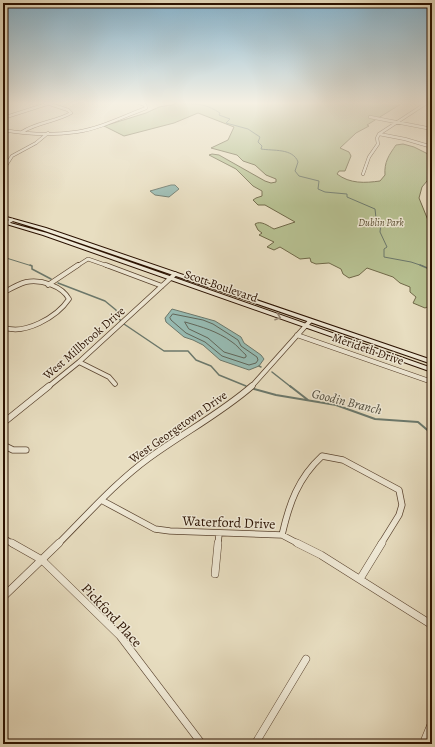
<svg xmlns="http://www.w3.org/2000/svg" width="435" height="747" font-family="Alegreya,serif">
<rect width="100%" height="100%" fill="#e8dec1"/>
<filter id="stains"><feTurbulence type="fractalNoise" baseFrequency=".005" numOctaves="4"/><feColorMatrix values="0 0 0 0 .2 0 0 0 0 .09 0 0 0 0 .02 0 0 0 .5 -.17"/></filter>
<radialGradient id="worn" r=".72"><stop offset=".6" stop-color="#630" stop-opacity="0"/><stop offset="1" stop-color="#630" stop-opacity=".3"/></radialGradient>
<!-- green -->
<path fill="#b7c192" stroke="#706949" d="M171,102h233l-37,23 2,1 -13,7 -16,15 9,4 2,4 -6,15h-6l-2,3c13,10 28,9 43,7l5,-6c-1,-13 4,-20 11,-30l7,-1 11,3 14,7 4,6v15l-10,12 -3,11 13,32v75l-7,3 -12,-5 3,-6 -6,-5v-5l-10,-4 -7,-6 -26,-9 -8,7 -10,3 -6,-4 -2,-5 -12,-6 -13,1 -5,-2 -1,-4 -10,1 -20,-12 -6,3 -7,-3 7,-5 -15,-7 3,-2 -4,-3 -3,-6c6,-4 13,2 19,5l21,-7 -30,-17h-7l-5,-5 3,-2 6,-2v-5l-9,-5 -17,-17 -27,-14 3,-1 7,1 46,26 6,2 5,-1v-3l-10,-4 -11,-10 -12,-4 -6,-6 -26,-7 17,-8 6,-13 -36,-14 -24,10 -50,13 -20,-10 42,-13 13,-6 17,-3z"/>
<!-- water -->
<path fill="#97bcb4" stroke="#6b786c" d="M171,185h4l4,4 -10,8 -14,-2 -5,-4z
M172,309l43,12 26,16 3,6 17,12 3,4 -5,7 -10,4 -29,-10 -17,-15 -10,-5 -9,-3 -18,-15 -1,-4z"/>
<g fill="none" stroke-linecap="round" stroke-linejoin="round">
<!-- shore -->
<path stroke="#60665a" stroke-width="1" d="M173,314l30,6 10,4 25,16 3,6 16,11 1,3 -2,3 -7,2 -27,-9 -17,-14 -19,-9 -15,-13 -1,-2z
M185,322c17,5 32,9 47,20 5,3 9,9 14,13v2l-2,1 -20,-6 -16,-14 -19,-9z"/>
<!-- stream-far2 -->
<path stroke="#6b786c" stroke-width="1" d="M183,102l1,2c14,-1 24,1 36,9l-1,2 11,4 -4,4 22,6 12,8 -2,5 4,4 -1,3c12,2 32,-1 37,13l-3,9 4,5 20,5 -1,8 7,3 22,2v3l28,12 1,9 5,5 -1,9 7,15 -3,2v8l27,5 12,4
M3,257l29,9"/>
<!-- stream-far1 -->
<path stroke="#6b786c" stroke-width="1.5" d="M30,265l2,1v3l19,10
M420,265l12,5
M58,283l47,18 11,9 5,12 43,29h24l8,9 15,6 8,9 27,11
M259,366l2,1
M272,372l19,15"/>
<!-- stream -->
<path stroke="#6b786c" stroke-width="2" d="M290,386l18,14
M254,389l22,6 60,10 39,14 43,3 14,12"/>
<defs>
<path id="street-far4" d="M370,117l62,12
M3,118l50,-16
M3,130c23,4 51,5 73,2 23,-3 49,-16 70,-24l-1,-3 -8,-3
M22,132c16,-10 33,-10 49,-19l-3,-3 -21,-7
M379,134l49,-32
M379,134l26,5 27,8
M3,170l9,-14 24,-13 12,-10
M363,174l6,-17 9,-13 -1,-6 2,-4"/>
<path id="street-far3" d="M3,225l9,-5
M77,266l11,-7 20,7"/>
<path id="street-far2" d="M106,265l56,21
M48,285l30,-20
M3,293c7,-4 15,-9 23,-11 15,-3 36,4 43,17 -12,18 -45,37 -66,28
M297,335l135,47
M79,362l30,15 6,7
M48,387l31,-25 96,-88
M251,387l59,-66"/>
<path id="street-far1" d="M3,423l46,-37
M3,445l10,5h13
M103,501l52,28 15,2 112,4 17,9
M282,535c7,-31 16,-57 40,-79l21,4 56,30 3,15 -3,10 -18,29
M3,538l10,6
M58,544c29,-29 58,-62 91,-86 34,-25 71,-44 103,-72
M218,544l1,-10"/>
<path id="street" d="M12,543l30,17 78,76 82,108
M297,543l24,12 111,70
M215,574l3,-31
M360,579l22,-36
M3,597l56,-54
M255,744l51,-85
M423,744l9,-22"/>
<path id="secondary" d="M3,216l43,12 386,132v4l-390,-134 -39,-12z
M3,221l44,12 385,135v4l-389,-137 -40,-12z"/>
</defs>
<!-- street-far4 casing -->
<use href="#street-far4" stroke="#5a4430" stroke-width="3.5"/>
<!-- street-far3 casing -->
<use href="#street-far3" stroke="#5a4430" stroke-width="4"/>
<!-- street-far2 casing -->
<use href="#street-far2" stroke="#5a4430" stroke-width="5.5"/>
<!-- street-far1 casing -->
<use href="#street-far1" stroke="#5a4430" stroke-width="7"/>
<!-- street casing -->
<use href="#street" stroke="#5a4430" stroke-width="8"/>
<!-- secondary casing -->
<use href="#secondary" stroke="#2a1100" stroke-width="2"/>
<!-- street-far4 -->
<use href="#street-far4" stroke="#f0ead7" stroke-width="2.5"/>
<!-- street-far3 -->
<use href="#street-far3" stroke="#f0ead7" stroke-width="3"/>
<!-- street-far2 -->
<use href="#street-far2" stroke="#f0ead7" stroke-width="4"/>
<!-- street-far1 -->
<use href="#street-far1" stroke="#f0ead7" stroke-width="5.5"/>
<!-- street -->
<use href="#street" stroke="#f0ead7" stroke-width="7"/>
<!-- secondary -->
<use href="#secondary" fill="#f0ead7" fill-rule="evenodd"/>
</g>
<!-- one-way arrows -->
<defs><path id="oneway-chevron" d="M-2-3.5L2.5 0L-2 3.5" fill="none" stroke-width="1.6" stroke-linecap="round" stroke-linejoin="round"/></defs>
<use stroke="#978876" href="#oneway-chevron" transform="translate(278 317) rotate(19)"/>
<!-- sky -->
<linearGradient id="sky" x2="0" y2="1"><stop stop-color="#87b7d3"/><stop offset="0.5" stop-color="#f5f0e3"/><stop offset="1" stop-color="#f5f0e3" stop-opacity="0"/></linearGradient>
<rect width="435" height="206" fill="url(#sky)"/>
<g text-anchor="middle" stroke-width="3" stroke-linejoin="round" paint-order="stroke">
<!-- far-park labels -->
<g font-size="10" font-style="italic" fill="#5b4f33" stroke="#f0ead7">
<text x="381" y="226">Dublin Park</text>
</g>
<!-- street labels -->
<g font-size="12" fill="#2a1100" stroke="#f0ead7">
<text transform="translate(221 286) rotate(19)" y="4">Scott Boulevard</text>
<text transform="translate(84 343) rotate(-41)" y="4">West Millbrook Drive</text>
<text transform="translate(368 349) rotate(19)" y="4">Merideth Drive</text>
<text transform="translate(178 427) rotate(-35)" y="4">West Georgetown Drive</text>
</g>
<!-- water labels -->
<g font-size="13" font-style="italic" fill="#504d3f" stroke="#f0ead7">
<text transform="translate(347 401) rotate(14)" y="5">Goodin Branch</text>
</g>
<!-- near-street labels -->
<g font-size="14" fill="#2a1100" stroke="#f0ead7">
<text transform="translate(229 522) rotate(2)" y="5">Waterford Drive</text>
<text transform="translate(112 615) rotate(47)" y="5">Pickford Place</text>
</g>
</g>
<!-- margin -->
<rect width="435" height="747" fill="none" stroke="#e8dec1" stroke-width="16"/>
<rect x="4" y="4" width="427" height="739" fill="none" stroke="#2a1100" stroke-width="2"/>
<rect x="8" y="8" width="419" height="731" fill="none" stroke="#2a1100"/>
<rect width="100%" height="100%" filter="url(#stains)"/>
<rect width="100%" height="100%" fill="url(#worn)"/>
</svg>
